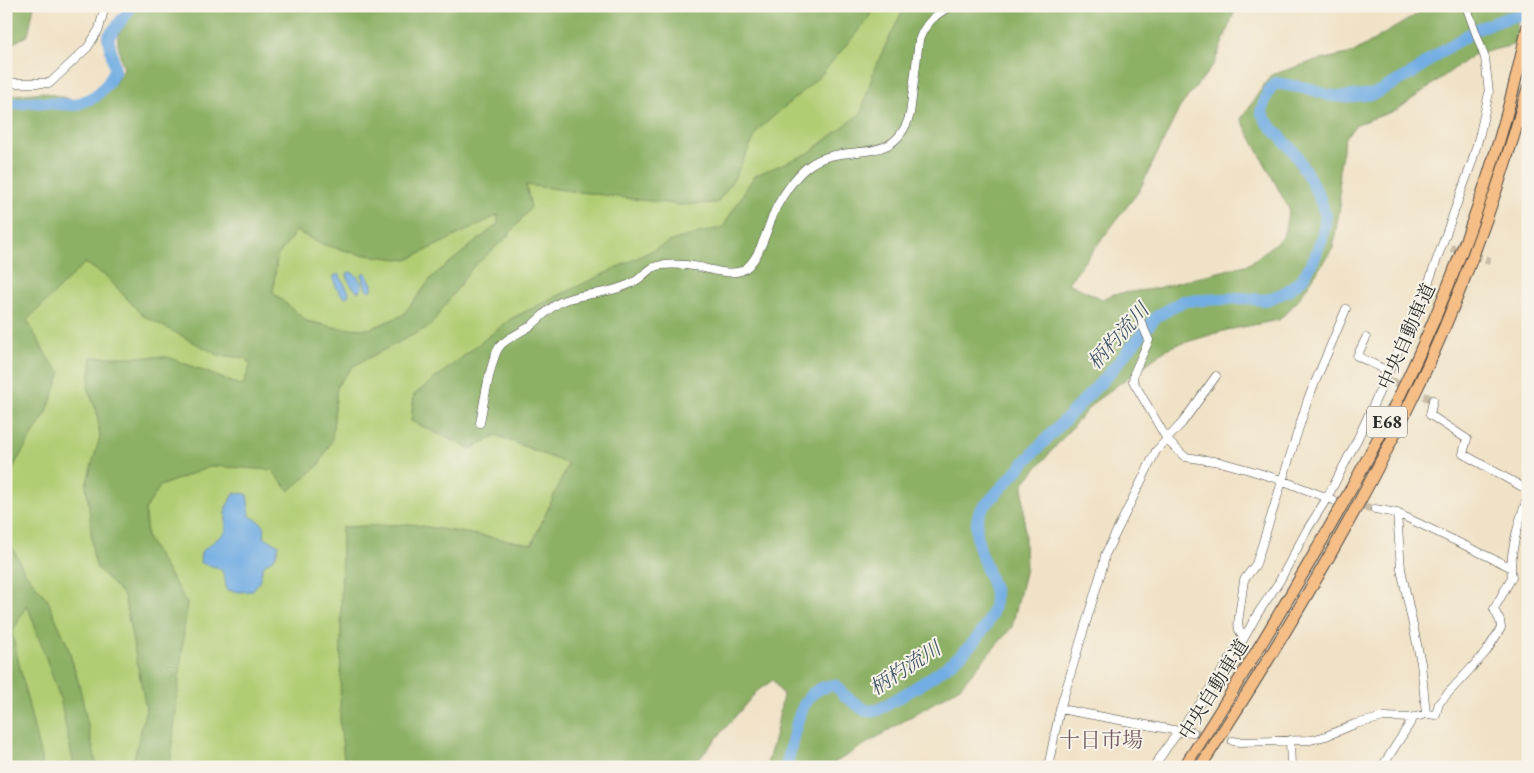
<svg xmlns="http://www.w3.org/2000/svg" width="1534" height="773" font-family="'EB Garamond','Noto Serif JP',serif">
<rect width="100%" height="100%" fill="#f7f3e8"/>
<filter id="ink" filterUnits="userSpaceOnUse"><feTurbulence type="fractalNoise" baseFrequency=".02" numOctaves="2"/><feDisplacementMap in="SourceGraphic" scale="10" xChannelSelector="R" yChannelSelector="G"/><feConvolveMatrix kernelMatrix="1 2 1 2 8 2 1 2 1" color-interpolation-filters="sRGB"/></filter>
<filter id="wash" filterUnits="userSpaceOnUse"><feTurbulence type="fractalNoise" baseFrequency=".0096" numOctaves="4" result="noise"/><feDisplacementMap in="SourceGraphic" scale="20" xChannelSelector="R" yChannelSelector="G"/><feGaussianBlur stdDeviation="1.12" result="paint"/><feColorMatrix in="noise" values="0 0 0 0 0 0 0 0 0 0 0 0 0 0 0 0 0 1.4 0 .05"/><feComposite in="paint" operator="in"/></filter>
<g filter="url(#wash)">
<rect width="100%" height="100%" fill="#f0e2c6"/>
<!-- green -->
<path fill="#b0cd73" stroke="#6e7c4f" d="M749,6h333l-387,481 -298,280h-391v-607z"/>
<!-- forest -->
<path fill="#8cb065" stroke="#5c6e48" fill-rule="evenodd" d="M6,6h28l-6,29 -22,12z
M132,6h511l2,4 8,-2 1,-2h220l-6,13 -48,57 -62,54 -24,49 -17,24 -37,2 -154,-20 5,22 -25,31 -34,30 -42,58 -77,40 -16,20 -5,54 -13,25 -30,26 -17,-21 -60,-4 -52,20 -15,24 2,28 40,65 -17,164h-38l14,-58 -22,-113 -27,-28 -4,-13 -4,-49 -3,-21 14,-48 -3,-25 -9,-22 4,-33h76l74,29 9,-21 -6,-7 -27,-3 -76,-40 -35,-38 -22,-14 -58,57 22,40 12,12 -14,40 -31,50 -10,25v-391l37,-4 47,13 24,-21 10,-15c-3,-10 -7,-23 -6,-33 2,-10 13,-14 14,-30zM498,215v9l-65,52 -30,39 -33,14 -32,-1 -31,-7 -34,-28 4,-36 19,-26 25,13 37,10 49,6z
M905,6h338l-9,7 -20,51 -34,43 -41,84 -71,92 34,16 12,-5 39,-5 96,-25 34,-27 6,-28 -48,-90 30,-44 40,-13 41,-9 79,-47h89l-3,19v19l-44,11 -76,55 -40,14 -12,13 -6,34 1,35 -7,42 -37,55 -17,17 -52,10 -57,17 -77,56 -70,81 3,84 -14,59 -52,60 -124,75 -4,5h-66l9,-30 8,-42 -10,-15 -16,11 -65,76h-347l-5,-43 2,-197 68,-3 122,20 36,-80 -72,-29 -25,14 -60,-28 3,-26 98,-77 162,-78 49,-13 31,-51 55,-23 52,-40 14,-46z
M6,534l18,37 23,28 20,45 12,40 18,83h-23l-14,-69 -33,-94 -15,29 31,134h-37z"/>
<!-- water -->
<path fill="#72ade3" stroke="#4e6c87" d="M351,272c6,4 11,8 11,16l-4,4c-6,-5 -11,-11 -11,-19z
M365,272l7,12v6l-3,1 -3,-2 -4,-15z
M339,274l10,18 -1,4 -4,1c-6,-6 -11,-13 -10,-21z
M235,493l12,1 3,22c11,7 17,7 14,21l15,8 -4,12 -12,9 -4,16 -7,9 -12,1 -14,-2c-1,-23 -5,-22 -26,-27l1,-11 25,-20v-25z"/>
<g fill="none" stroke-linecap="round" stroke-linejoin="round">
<!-- river -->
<path stroke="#72ade3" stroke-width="12" d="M6,105l26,-3 43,3 20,-8 13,-14 7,-13 -7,-33 20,-25v-6
M786,767c6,-20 11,-65 30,-76 5,-4 13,-5 19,-6l10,11 21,15 12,-1c38,-22 118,-65 117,-115 0,-7 -5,-16 -7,-22 -7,-21 -17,-40 -8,-62l55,-60 71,-74 50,-60 27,-16 59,-3 24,2 20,-8 16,-13 12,-20 8,-21 4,-22 -8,-22 -23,-41 -28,-31 -6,-10c4,-11 5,-21 15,-29l35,6 16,6 16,2 31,-3 37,-20 31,-23 35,-22 30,-11 21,-5"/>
</g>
</g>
<g filter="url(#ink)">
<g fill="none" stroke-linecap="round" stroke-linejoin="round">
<!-- minor-tunnel -->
<path stroke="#c9bda7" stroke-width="8" stroke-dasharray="8 4" stroke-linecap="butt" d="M1451,248l39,13
M1391,381l42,19
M1340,502l35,7
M1193,732l40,9"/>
<defs>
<path id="minor" d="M6,83h44l38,-36 11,-18 6,-23
M1137,313l12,27 -15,33 -1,8 35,60 17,16 35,5 29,8 32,10 52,20
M1366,338l-9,18 31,15
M1433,400l-3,15 37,24 -4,15 65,36
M480,423c3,-16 11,-67 20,-77 8,-9 22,-14 32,-21 11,-9 21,-22 36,-26 16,-5 32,-5 48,-10 7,-2 15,-5 21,-9 9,-6 13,-14 25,-15 12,-1 26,0 38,2 12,3 29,8 41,4 19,-7 27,-48 36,-65 8,-14 20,-32 33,-41 36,-25 84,5 100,-51l9,-74c6,-17 17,-26 32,-34
M1375,509l22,4 113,54
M1397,513l4,56 20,94 5,51
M1244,638l-5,-8 -1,-7 6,-43 12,-16 52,-165 38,-90
M1060,709l119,22 14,1
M1290,740l1,27
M1233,741l6,1 72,-2 15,-4 29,-12 29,-7 28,1 14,-4 10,1 3,-12 47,-51 15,-24 -1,-7 -6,-12 18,-32c-4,-20 8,-61 16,-80
M1048,767l12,-58 43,-143 2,-11 51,-104 26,-28 34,-47
M1154,767l13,-20 35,-46 42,-63 14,-25 21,-31 28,-52 20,-32 30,-58 67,-145 48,-133 8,-29 9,-40 -4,-35 -19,-52
M1382,767l32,-50"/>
<path id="highway" d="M1184,767c39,-59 75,-119 111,-180 37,-63 73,-126 105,-192 56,-117 102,-242 128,-370
M1200,767c77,-118 150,-239 211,-366 49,-100 86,-206 117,-313"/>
</defs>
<!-- minor casing -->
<use href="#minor" stroke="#494642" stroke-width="9"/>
<!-- highway casing -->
<use href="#highway" stroke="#494642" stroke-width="13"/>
<!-- minor -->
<use href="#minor" stroke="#fff" stroke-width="8"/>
<!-- highway -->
<use href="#highway" stroke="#f6be87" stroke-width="11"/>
</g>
</g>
<g text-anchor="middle" stroke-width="4" stroke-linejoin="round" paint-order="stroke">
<!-- shield labels -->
<rect fill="#f7f3e8" stroke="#686764" stroke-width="1" x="1367" y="406.5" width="40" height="31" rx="4"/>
<g font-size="18" font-weight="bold" fill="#2b2b2b">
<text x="1387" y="428">E68</text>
</g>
<!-- street labels -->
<g font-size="19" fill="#2b2b2b" stroke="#f7f3e8">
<text transform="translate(1406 336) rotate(-66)" y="7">中央自動車道</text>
<text transform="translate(1213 689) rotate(-58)" y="7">中央自動車道</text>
</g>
<!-- water labels -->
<g font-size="20" font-style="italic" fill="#44586b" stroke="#f7f3e8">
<text transform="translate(1118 336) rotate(-48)" y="7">柄杓流川</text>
<text transform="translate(905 668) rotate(-33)" y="7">柄杓流川</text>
</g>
<!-- quarter labels -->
<g font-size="21" fill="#715860" stroke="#f7f3e8">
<text x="1101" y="747">十日市場</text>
</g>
</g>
<!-- margin -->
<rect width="1534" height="773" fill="none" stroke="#f7f3e8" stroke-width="25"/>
</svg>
